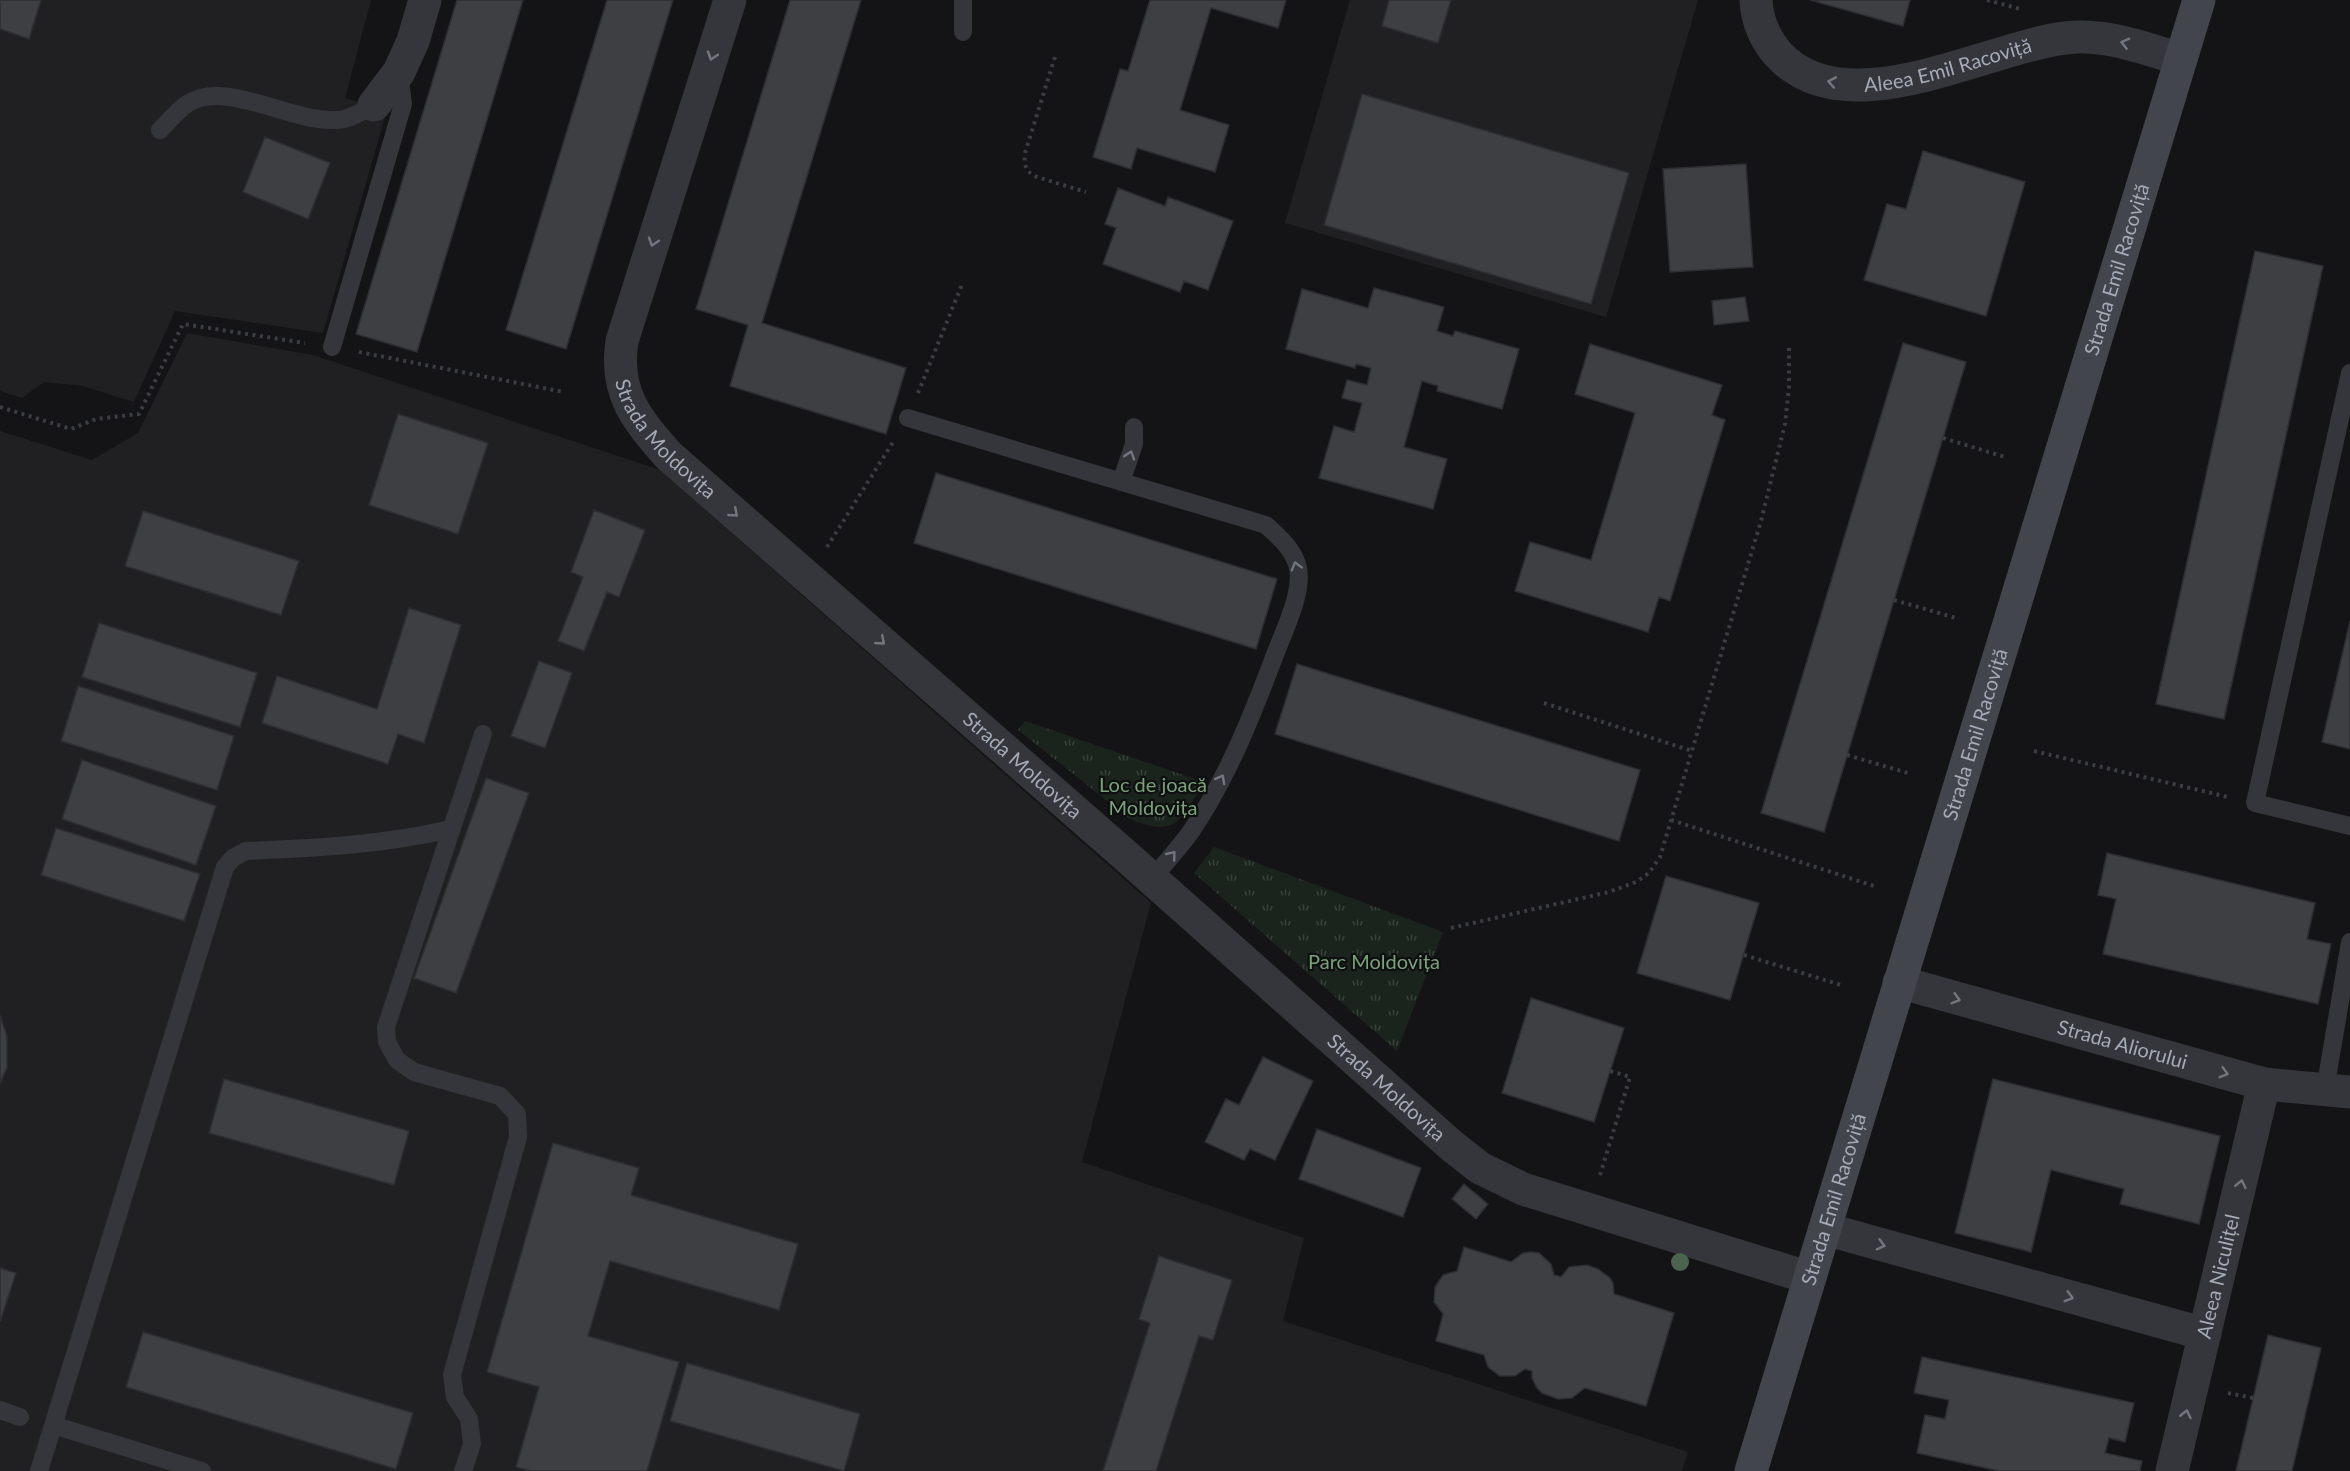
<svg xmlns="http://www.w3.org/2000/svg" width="2350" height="1471" font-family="Lato,sans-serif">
<defs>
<pattern id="park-tufts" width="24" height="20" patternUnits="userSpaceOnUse" patternTransform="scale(1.5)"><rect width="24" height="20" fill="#1b241c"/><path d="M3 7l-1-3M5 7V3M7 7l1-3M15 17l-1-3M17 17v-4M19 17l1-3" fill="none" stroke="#39413b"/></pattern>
</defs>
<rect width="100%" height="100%" fill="#141416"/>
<!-- built -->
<path fill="#202023" d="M0,0h371l-26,98 42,12 -64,223 -148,-22 -41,91 -51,-16 -39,-4 -22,16 -22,-7z
M1350,0h348l-92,317 -321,-94z
M187,333l126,22 347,115 491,433 -69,259 222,76 -21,83 405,131 -6,19h-1682v-1040l92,29 46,-27z"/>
<!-- park -->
<path fill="url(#park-tufts)" d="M1025,721l179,61c-22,36 -27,57 -74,37l-112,-89z
M1214,847l229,85 -46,119 -203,-178z"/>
<!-- building -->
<path fill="#3e3f43" stroke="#2d2e32" stroke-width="1.5" d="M0,0h41l-12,39 -29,-10z
M457,0h66l-106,352 -61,-18z
M607,0h66l-107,349 -60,-19z
M790,0h71l-99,323 144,45 -20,66 -156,-48 18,-61 -52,-16z
M1150,0h136l-8,28 -67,-20 -31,102 49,15 -14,47 -78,-24 -6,21 -38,-12 27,-88 8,2z
M1389,0h62l-13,43 -56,-17z
M1810,0h100l-7,26z
M1362,94l267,79 -38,131 -267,-79z
M265,137l65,26 -22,56 -65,-27z
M1923,151l102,31 -39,134 -122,-36 23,-76 19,5z
M1746,164l7,103 -83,5 -7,-103z
M1118,188l47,18 3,-9 65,24 -25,69 -24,-9 -4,11 -77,-28 13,-36 -11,-4z
M2255,251l68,15 -99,453 -68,-15z
M1374,288l70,19 -7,24 16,5 2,-5 64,18 -17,60 -65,-18 1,-5 -16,-5 -18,66 43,12 -14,50 -114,-31 15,-52 20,6 8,-29 -20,-5 5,-18 20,5 4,-17 -15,-4 -1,4 -69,-19 16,-60 66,19z
M1745,297l4,24 -35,4 -2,-24z
M1903,343l63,19 -142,470 -63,-19z
M1590,344l132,41 -10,30 13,5 -55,181 -11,-4 -11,35 -133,-41 15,-49 61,18 44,-147 -60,-19z
M398,414l90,29 -30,91 -89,-29z
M936,473l341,106 -21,70 -342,-106z
M594,510l51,20 -26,67 -12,-5 -23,59 -26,-10 25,-64 -12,-5z
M143,511l156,50 -18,54 -156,-49z
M409,608l52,17 -37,118 -26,-9 -10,30 -126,-41 15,-47 100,33z
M2350,621v128l-28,-7z
M99,623l158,50 -17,54 -158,-50z
M539,661l33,12 -27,75 -34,-12z
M1297,664l343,106 -21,71 -344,-107z
M78,686l156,50 -17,54 -156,-49z
M82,760l134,46 -20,59 -134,-46z
M486,778l43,15 -73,200 -42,-15z
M56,828l144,46 -16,47 -143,-46z
M2107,853l208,50 -8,36 24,5 -13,60 -215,-50 13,-55 -18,-4z
M1666,876l93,27 -29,97 -93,-27z
M1531,998l93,30 -30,94 -92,-29z
M0,1015l7,21v31l-7,17z
M1263,1057l50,24 -38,79 -25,-11 -6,11 -39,-18 21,-43 13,6z
M224,1079l185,52 -15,54 -185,-52z
M1993,1079l227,57 -21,88 -79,-20 4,-15 -73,-19 -20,82 -76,-19z
M1317,1129l104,39 -18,49 -104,-38z
M553,1143l86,25 -8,27 167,49 -19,66 -169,-49 -22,75 91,26 -32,109h-117l-14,-4 23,-80 -52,-15z
M1464,1184l24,20 -12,15 -24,-20z
M1464,1247l47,15 12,-9 8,-1 8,1 12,11 3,11 7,2 8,-10 18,-2 11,4 12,9 3,5 1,11 60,19 -28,93 -61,-18 -13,10 -14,1 -16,-6 -5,-5 -5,-10v-7l-7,-2 -10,7h-15l-12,-9 -4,-12 -48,-14 7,-27 -9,-12 1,-15 8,-12 14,-4z
M1159,1256l73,24 -19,60 -14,-4 -43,135h-53l47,-148 -11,-4z
M0,1268l16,5 -16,49z
M143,1332l270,81 -17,56 -270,-82z
M2268,1335l53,13 -29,123h-56z
M1922,1357l212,46 -9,39 -16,-4 -4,15 37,8 -2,10h-141l-82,-18 8,-38 20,4 4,-19 -35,-7z
M687,1363l173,51 -16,57 -174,-50z"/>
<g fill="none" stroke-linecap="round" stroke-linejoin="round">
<!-- path -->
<path stroke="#3a3d42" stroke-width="4" stroke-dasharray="3 4.5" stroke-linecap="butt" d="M1987,0l33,9
M1055,57l-30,96c-1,11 0,17 9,23l52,16
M359,352l205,40
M918,393l45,-111
M0,407l71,22 25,-10 43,-5 44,-90 122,19
M1943,438l62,19
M827,547l66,-105
M1894,600l62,18
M1544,703l148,48
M2034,751l194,46
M1847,755l61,18
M1671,820l203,66
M1451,928l158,-36 27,-10 13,-9 11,-16 101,-336 24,-97 4,-37v-40
M1744,955l100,31
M1600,1175l30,-98 -20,-6
M2228,1393l25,5"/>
<!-- lane -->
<path stroke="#34363b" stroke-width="18" d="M963,32v-32
M160,130c8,-8 17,-19 27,-26 40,-27 111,24 157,15 11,-3 20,-8 30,-14
M332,347l71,-243 -4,-32
M2350,373l-95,430 95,23
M908,418l358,107c12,11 26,23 31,39 8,24 -12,65 -21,88 -23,61 -47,123 -84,178 -12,17 -27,33 -40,49
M1121,482l13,-38v-17
M2325,1090l25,-148
M0,1410l20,7
M53,1425l149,46
M39,1471l186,-604 8,-9 13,-7c69,-3 137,-6 205,-22
M463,1471l9,-27 -3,-25 -14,-22 -3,-22 66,-238 -1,-23 -17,-18 -86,-24 -17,-12 -10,-18 -1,-15 97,-293"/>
<!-- street -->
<g stroke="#34363b" stroke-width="33">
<path id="s1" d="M730,0l-108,341c-8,51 14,78 47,115l457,400 326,290 28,22 43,21 287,89"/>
<path id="s2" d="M1756,0c1,20 8,38 22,54 67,74 206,-6 287,-16 40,-5 78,10 116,21"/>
<path d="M374,105l25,-33 14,-31 12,-41"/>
<path id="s3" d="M1899,982l365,102 86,8"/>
<path d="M1825,1229l380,105"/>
<path id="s4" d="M2172,1471l92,-387"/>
</g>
<!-- secondary -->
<path stroke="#42454b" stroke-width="33" id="s5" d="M1751,1471l448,-1471"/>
</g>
<!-- trees -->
<circle fill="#4c634e" cx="1680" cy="1262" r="9"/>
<!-- one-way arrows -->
<defs><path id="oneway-chevron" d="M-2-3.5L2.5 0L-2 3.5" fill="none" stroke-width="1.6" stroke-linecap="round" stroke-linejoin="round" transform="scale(1.5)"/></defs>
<g stroke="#72767f">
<use href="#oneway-chevron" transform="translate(2125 43) rotate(-166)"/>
<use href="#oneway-chevron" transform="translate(712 56) rotate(108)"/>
<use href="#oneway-chevron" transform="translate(1832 82) rotate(-170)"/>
<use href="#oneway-chevron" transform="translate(653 242) rotate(108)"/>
<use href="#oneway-chevron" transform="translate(1130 455) rotate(-72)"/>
<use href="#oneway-chevron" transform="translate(734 513) rotate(41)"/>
<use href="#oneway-chevron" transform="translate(1296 566) rotate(-106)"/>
<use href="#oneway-chevron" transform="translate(881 641) rotate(41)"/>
<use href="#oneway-chevron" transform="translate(1221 779) rotate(-61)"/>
<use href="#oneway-chevron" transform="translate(1172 855) rotate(-51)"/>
<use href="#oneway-chevron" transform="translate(1956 999) rotate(16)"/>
<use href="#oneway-chevron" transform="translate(2224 1073) rotate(16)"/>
<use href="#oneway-chevron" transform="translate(2241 1184) rotate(-77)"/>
<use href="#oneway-chevron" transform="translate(1881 1245) rotate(15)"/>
<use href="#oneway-chevron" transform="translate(2069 1297) rotate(16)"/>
<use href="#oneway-chevron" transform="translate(2186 1414) rotate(-77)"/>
</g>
<g text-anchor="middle" stroke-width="4.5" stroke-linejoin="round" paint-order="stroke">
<!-- street labels -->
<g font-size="20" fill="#a4aab7" stroke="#0f0f11">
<text dy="7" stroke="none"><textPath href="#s2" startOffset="240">Aleea Emil Racoviță</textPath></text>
<text dy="7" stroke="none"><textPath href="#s5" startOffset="1256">Strada Emil Racoviță</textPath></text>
<text dy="7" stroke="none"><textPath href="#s1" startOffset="471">Strada Moldovița</textPath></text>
<text dy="7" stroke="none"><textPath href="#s5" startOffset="770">Strada Emil Racoviță</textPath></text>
<text dy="7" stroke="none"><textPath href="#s1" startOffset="957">Strada Moldovița</textPath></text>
<text dy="7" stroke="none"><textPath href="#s3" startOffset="232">Strada Aliorului</textPath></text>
<text dy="7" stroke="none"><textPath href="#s1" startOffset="1443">Strada Moldovița</textPath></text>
<text dy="7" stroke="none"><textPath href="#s5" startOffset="284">Strada Emil Racoviță</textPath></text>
<text dy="7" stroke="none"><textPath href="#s4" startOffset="200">Aleea Niculițel</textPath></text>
</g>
<!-- park labels -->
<g font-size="20" fill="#7aa37b" stroke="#0f0f11">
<text x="1153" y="792">Loc de joacă<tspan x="1153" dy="23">Moldovița</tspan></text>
<text x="1374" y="969">Parc Moldovița</text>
</g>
</g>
</svg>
